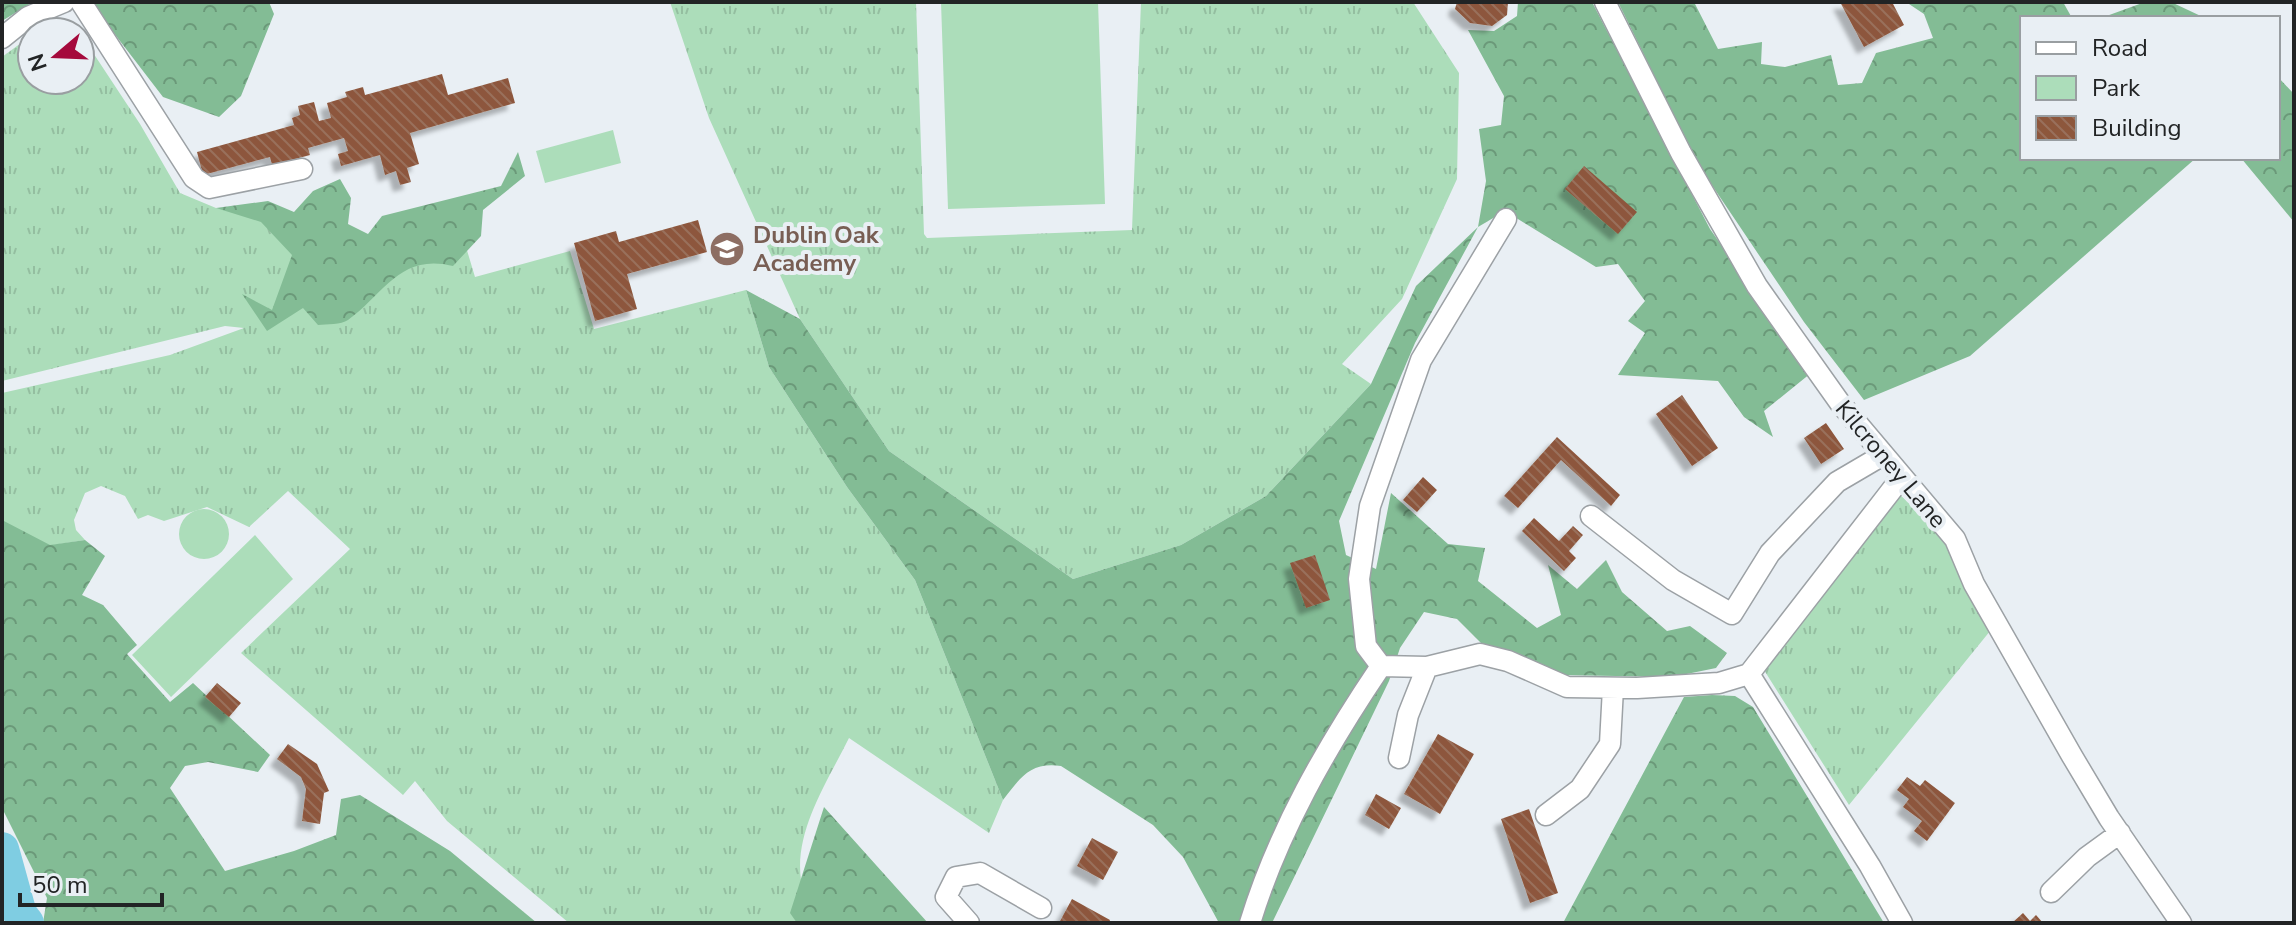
<svg xmlns="http://www.w3.org/2000/svg" width="2296" height="925" font-family="'Nunito Sans',sans-serif">
<defs>
<pattern id="grass-tufts" width="24" height="20" patternUnits="userSpaceOnUse" patternTransform="scale(2)"><rect width="24" height="20" fill="#acddba"/><path d="M3 7l-1-3M5 7V3M7 7l1-3M15 17l-1-3M17 17v-4M19 17l1-3" fill="none" stroke="#94bea0"/></pattern>
<pattern id="forest-crowns" width="20" height="18" patternUnits="userSpaceOnUse" patternTransform="scale(2)"><rect width="20" height="18" fill="#83bc95"/><path d="M2 6a3 3 0 1 1 6 0M12 15a3 3 0 1 1 6 0" fill="none" stroke="#6b9979"/></pattern>
<pattern id="building-back-hatch" width="6" height="6" patternUnits="userSpaceOnUse" patternTransform="scale(2)"><rect width="6" height="6" fill="#8d573c"/><path d="M-1 5l2 2M0 0l6 6M5-1l2 2" fill="none" stroke="#99705c"/></pattern>
<filter id="shadow"><feDropShadow dx="-7" dy="7" stdDeviation="2" flood-color="#0004"/></filter>
</defs>
<rect width="100%" height="100%" fill="#e9eff4"/>
<!-- grass -->
<path fill="url(#grass-tufts)" d="M670,2h246l8,232 3,4 205,-8 9,-228h272l46,71 -2,106 -55,120 -60,65 29,20 -105,112 -85,49 -108,34 -184,-128 -89,-132 -91,-201z
M65,19l7,2 7,11h-42z
M80,33l60,91 40,69 36,15 43,5 39,39 168,-5 9,30 95,-26 24,78 152,-39 23,77 78,120 68,93 88,220 -14,33 -140,-95c-30,60 -74,121 -31,185h-249l-122,-102 -32,-40 -12,14 -162,-142 109,-104 -62,-58 -39,36 -42,-20 -43,14 -16,-6 -10,4 -13,-23 -24,-10 -16,7 -11,27 2,10 9,10 -38,6 -45,-24v-129l168,-38 74,-27 -19,-2 -223,55v-324l30,-22v45h48z
M1900,495l37,33 62,92 -150,185 -85,-135z"/>
<!-- forest -->
<path fill="url(#forest-crowns)" d="M2,2h31l-31,19z
M90,2h179l5,12 -33,82 -22,21 -56,-20z
M1518,2h74l118,227 101,144 -47,38 9,26 -29,-20 -26,-36 -100,-6 27,-42 -17,-12 17,-20 -27,-37 -22,3 -91,-56 -27,16 -63,116 -76,178 7,34 30,14 15,-76 57,51 37,4 -7,33 59,47 24,-13 -13,-50 29,24 29,-29 16,32 45,39 23,-5 37,27 -11,15 -44,9 -112,-2 -72,-25 -31,-31 -33,-7 -24,36 -11,33 -117,242h-53l-36,-66 -30,-32 -92,-59c-31,-4 -40,11 -58,34l-88,-220 -68,-93 -78,-120 -23,-77 54,29 89,132 184,128 108,-34 85,-49 105,-112 45,-98 62,-59 8,-46 -7,-52 22,-4 3,-29 -36,-66 26,1 23,-15z
M1618,2h76l24,47 44,-7 -1,22 24,3 46,-12 7,30 24,-2 14,-30 57,-15 -9,-24 -18,-12h157l9,16h-50v140h174l-226,198 -106,44 -60,-78 -107,-159z
M2145,2h26l34,16h-104z
M2278,77l16,17v128l-53,-64h37z
M518,152l7,24 -42,34 -2,26 -28,30c-53,-13 -68,27 -105,54 -7,5 -21,4 -30,5l-15,-17 -36,23 -25,-37 30,16 20,-55 -31,-33 -45,-14 52,-7 26,11 19,-21 27,-12 11,19 -3,26 20,10 14,-18 119,-30z
M2,520l48,25 35,-5 20,16 -23,39 21,10 34,40 -10,9 43,48 23,-19 77,72 -12,17 -50,-10 -23,4 -15,22 55,83 69,-20 42,-16 5,-36 19,-4 90,56 87,72h-494l4,-25 -45,-90z
M1712,695l23,1 18,11 131,216h-321l121,-226z
M824,807l104,116h-131l-7,-10z"/>
<!-- park -->
<path fill="#acddba" d="M941,2h157l7,202 -157,5z
M613,130l8,33 -76,20 -9,-32z
M179 534a25 25 0 1 1 50 0a25 25 0 1 1-50 0Z
M255,535l38,44 -122,118 -39,-42z"/>
<g fill="none" stroke-linecap="round" stroke-linejoin="round">
<!-- river -->
<path stroke="#7fcde2" stroke-width="34" d="M2,849l18,65 7,9"/>
</g>
<!-- building -->
<path fill="url(#building-back-hatch)" filter="url(#shadow)" d="M1457,2h51l-1,13 -15,11 -22,-3 -15,-14z
M1840,2h52l12,23 -40,22z
M442,74l6,21 60,-17 7,25 -105,30 9,31 -12,4 4,14 -11,3 -4,-14 -11,4 -5,-20 -39,11 -3,-12 10,-3 -4,-13 -36,10 2,7 -38,10 -2,-8 -67,18 -6,-23 97,-27 -2,-7 8,-3 -2,-9 16,-4 5,19 12,-3 -4,-15 20,-6 -2,-5 18,-5 2,8z
M1584,166l53,46 -19,22 -53,-45z
M698,220l9,32 -80,22 10,35 -42,12 -21,-78 42,-12 3,11z
M1682,395l36,53 -26,18 -36,-52z
M1826,423l18,26 -23,15 -17,-26z
M1557,437l63,58 -9,11 -50,-46 -43,48 -14,-12z
M1423,477l14,13 -20,22 -14,-12z
M1534,518l25,23 14,-15 10,9 -14,16 7,7 -12,13 -42,-40z
M1315,555l15,45 -24,8 -16,-45z
M217,683l24,20 -12,14 -24,-20z
M1438,734l36,20 -34,60 -36,-20z
M288,744l29,20 12,27 -5,2 -4,31 -18,-3 4,-32 -5,-12 -24,-18z
M1907,777l13,9 5,-6 30,23 -28,38 -13,-10 8,-10 -19,-14 6,-8 -12,-9z
M1376,794l25,14 -12,21 -24,-14z
M1529,809l29,84 -28,10 -29,-84z
M1092,838l26,14 -15,28 -26,-14z
M1072,899l38,21 -1,3h-50z
M2023,913l7,8 6,-6 7,8h-31z"/>
<g fill="none" stroke-linecap="round" stroke-linejoin="round">
<defs>
<path id="minor" d="M81,2l113,176 15,10 93,-19
M1605,2l76,151 76,133 83,117 115,136 19,45 98,172 37,62 72,105
M2,38l26,-21 36,-15
M1506,219l-85,141 -51,146 -11,73 7,67 15,20 46,1 53,-13 28,7 59,26 70,1 82,-5 30,-9 152,-196
M1591,516l82,64 59,34 38,-61 67,-71 46,-27
M1749,674l121,192 32,57
M1399,758l9,-43 19,-48
M1546,815l34,-26 30,-45 3,-56
M2051,892l36,-35 33,-24
M969,923l-23,-26 10,-20 24,-4 61,35
M1250,923c28,-92 77,-177 131,-257"/>
</defs>
<!-- minor casing -->
<use href="#minor" stroke="#9ca1a5" stroke-width="23"/>
<!-- minor -->
<use href="#minor" stroke="#fff" stroke-width="20"/>
</g>
<!-- icons -->
<defs>
<symbol id="school-disc" viewBox="-11 -11 22 22"><circle r="9.5" fill="#8d6e63" stroke="#e9eff4"/><path d="M0-5L7-2L0 1L-7-2ZM-4 1L0 2.5L4 1V4Q0 6-4 4Z" fill="#fff"/></symbol>
</defs>
<g fill-rule="evenodd">
<use href="#school-disc" x="707" y="229" width="40" height="40"/>
</g>
<g text-anchor="middle" stroke-width="8" stroke-linejoin="round" paint-order="stroke">
<!-- education labels -->
<g font-size="24" font-weight="bold" fill="#785e54" stroke="#e9eff4" text-anchor="start">
<text x="753" y="243">Dublin Oak<tspan x="753" dy="28">Academy</tspan></text>
</g>
<!-- street labels -->
<g font-size="24" fill="#222425" stroke="#e9eff4">
<text transform="translate(1891 464) rotate(50)" y="8">Kilcroney Lane</text>
</g>
</g>
<!-- border -->
<rect width="2296" height="925" fill="none" stroke="#222425" stroke-width="8"/>
<!-- legend -->
<rect x="2020" y="16" width="260" height="144" fill="#e9eff4" stroke="#999ea1" stroke-width="2"/>
<rect x="2036" y="42" width="40" height="12" fill="#ffffff" stroke="#999ea1" stroke-width="2"/>
<text x="2092" y="56" font-size="24" fill="#222425">Road</text>
<rect x="2036" y="76" width="40" height="24" fill="#acddba" stroke="#999ea1" stroke-width="2"/>
<text x="2092" y="96" font-size="24" fill="#222425">Park</text>
<rect x="2036" y="116" width="40" height="24" fill="url(#building-back-hatch)" stroke="#999ea1" stroke-width="2"/>
<text x="2092" y="136" font-size="24" fill="#222425">Building</text>
<!-- north arrow -->
<g transform="translate(56 56) rotate(251)"><circle r="38" fill="#e9eff4" stroke="#999ea1" stroke-width="2"/>
<path d="M0-6L14 30L0 20L-14 30Z" fill="#a50a3c"/>
<text y="-12" font-size="22" font-weight="bold" text-anchor="middle" fill="#222425">N</text>
</g>
<!-- scale -->
<path d="M20 893v12h142v-12" fill="none" stroke="#222425" stroke-width="4"/>
<text x="32" y="893" font-size="24" fill="#222425" stroke="#e9eff4" stroke-width="6" paint-order="stroke">50 m</text>
</svg>
